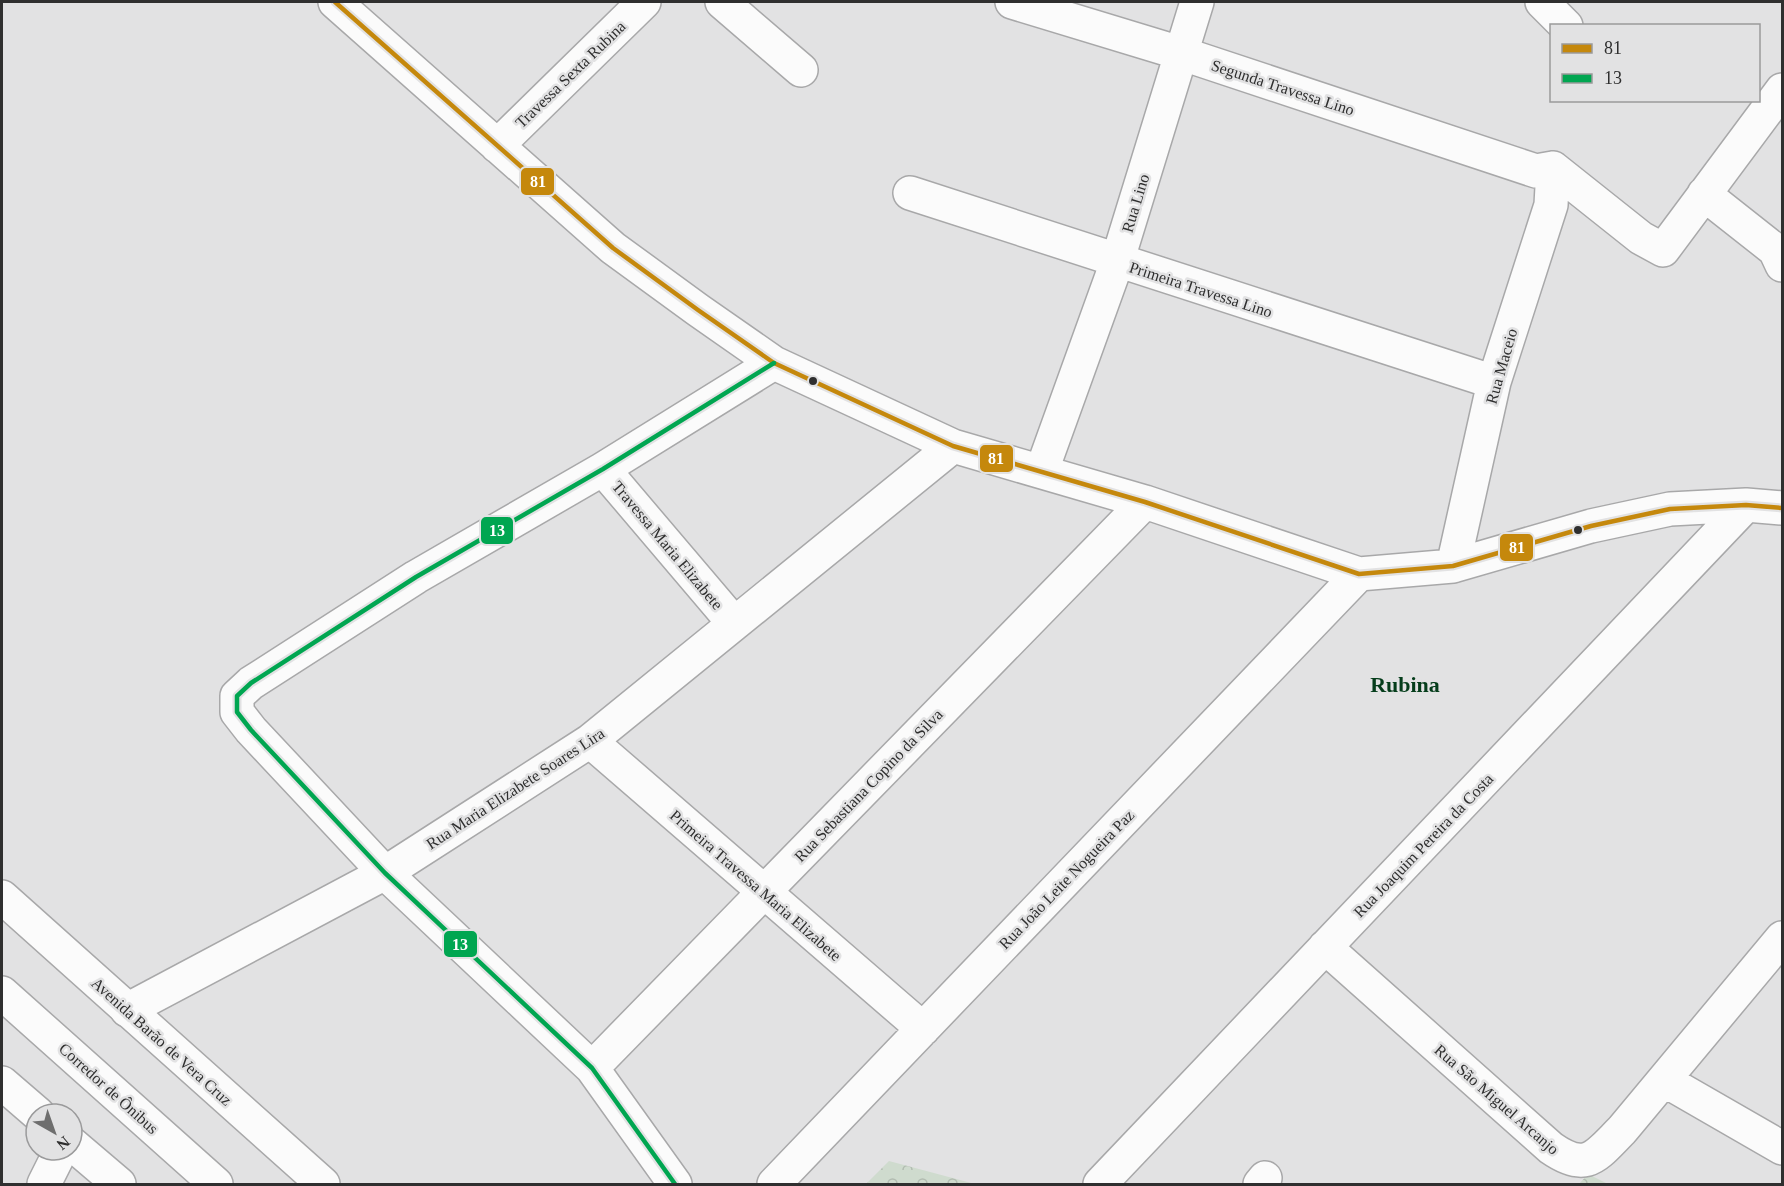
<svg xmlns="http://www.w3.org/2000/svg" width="1784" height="1186" font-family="'Times New Roman',serif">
<defs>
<pattern id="forest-crowns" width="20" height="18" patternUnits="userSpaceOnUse" patternTransform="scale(1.5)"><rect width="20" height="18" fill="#cfdbce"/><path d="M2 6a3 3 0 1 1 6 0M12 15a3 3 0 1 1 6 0" fill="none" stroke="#b2bcb1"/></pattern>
</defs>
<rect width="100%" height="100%" fill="#e2e2e3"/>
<!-- forest -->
<path fill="url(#forest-crowns)" d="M889,1161l86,23h-109z
M1588,1174l20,10h-29z"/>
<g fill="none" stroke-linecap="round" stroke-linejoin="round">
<defs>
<path id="minor" d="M335,2l278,246 85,62 76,53 179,83 192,56 214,72 94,-8 138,-40 79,-17 76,-4 36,3
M722,2l79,68
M1012,2l168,51 356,118 17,-3
M1542,2l24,24
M497,146l147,-144
M1553,168l88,70 22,12 119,-160
M910,193l584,189
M1704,194l71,56 7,15
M603,469l130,153
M1042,470l75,-208 80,-260
M1453,566l41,-184 57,-177 2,-37
M590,741l333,288
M1325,947l226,201c36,25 45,8 71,-18l160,-192
M2,993l214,191
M127,1010l258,-137 205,-132 363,-295
M592,1068l553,-566
M1664,1080l118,68
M44,1184l17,-34
M675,1184l-83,-116 -207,-195 -134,-143 -14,-18v-16l14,-13 165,-106 187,-108 171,-106
M774,1184l585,-610
M1100,1184l646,-679
M1260,1184l5,-6"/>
<path id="highway" d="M2,897l321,287
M2,1083l36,31
M72,1144l47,40"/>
</defs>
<!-- minor casing -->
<use href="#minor" stroke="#a8a8a9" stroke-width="36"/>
<!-- highway casing -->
<use href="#highway" stroke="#a8a8a9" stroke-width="36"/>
<!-- minor -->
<use href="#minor" stroke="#fbfbfb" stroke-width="33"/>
<!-- highway -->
<use href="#highway" stroke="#fbfbfb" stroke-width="33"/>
<defs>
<path id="bus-1" d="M335,2l278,246 85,62 76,53 179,83 192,56 214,72 94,-8 138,-40 79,-17 76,-4 36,3"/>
<path id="bus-2" d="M675,1184l-83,-116 -207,-195 -134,-143 -14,-18v-16l14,-13 165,-106 187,-108 171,-106"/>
</defs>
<!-- bus-1 casing -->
<use href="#bus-1" stroke="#e2e2e3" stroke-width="9"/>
<!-- bus-2 casing -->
<use href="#bus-2" stroke="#e2e2e3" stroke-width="9"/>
<!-- bus-1 -->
<use href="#bus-1" stroke="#c5880c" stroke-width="4.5"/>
<!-- bus-2 -->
<use href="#bus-2" stroke="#00a651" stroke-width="4.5"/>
</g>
<!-- markers -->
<g fill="#2f2f2f" stroke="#e2e2e3" stroke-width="2">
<circle cx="813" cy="381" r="5"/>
<circle cx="1578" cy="530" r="5"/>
</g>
<g text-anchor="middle" stroke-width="5" stroke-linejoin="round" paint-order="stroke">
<!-- street labels -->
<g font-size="16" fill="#2f2f2f" stroke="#e2e2e3">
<text transform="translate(570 74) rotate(-44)" y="6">Travessa Sexta Rubina</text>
<text transform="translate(1283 87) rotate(18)" y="6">Segunda Travessa Lino</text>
<text transform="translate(1135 203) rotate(-73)" y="6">Rua Lino</text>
<text transform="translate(1201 289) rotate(18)" y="6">Primeira Travessa Lino</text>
<text transform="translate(1501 366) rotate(-74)" y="6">Rua Maceio</text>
<text transform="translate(668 545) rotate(50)" y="6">Travessa Maria Elizabete</text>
<text transform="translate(868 785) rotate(-46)" y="6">Rua Sebastiana Copino da Silva</text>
<text transform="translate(515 788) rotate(-33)" y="6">Rua Maria Elizabete Soares Lira</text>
<text transform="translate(1423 845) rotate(-46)" y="6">Rua Joaquim Pereira da Costa</text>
<text transform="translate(1066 879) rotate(-46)" y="6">Rua João Leite Nogueira Paz</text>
<text transform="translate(756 885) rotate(41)" y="6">Primeira Travessa Maria Elizabete</text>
<text transform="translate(162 1041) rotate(42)" y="6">Avenida Barão de Vera Cruz</text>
<text transform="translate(109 1088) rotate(42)" y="6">Corredor de Ônibus</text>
<text transform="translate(1497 1099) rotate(41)" y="6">Rua São Miguel Arcanjo</text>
</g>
<!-- district labels -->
<g font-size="22" font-weight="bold" fill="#053d1b" stroke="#e2e2e3">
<text x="1405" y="692">Rubina</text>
</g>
</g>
<g stroke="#e2e2e3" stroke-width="2">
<rect x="520" y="167" width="35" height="29" rx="6" fill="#c5880c"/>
<rect x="979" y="444" width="35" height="29" rx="6" fill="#c5880c"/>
<rect x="480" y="516" width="34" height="29" rx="6" fill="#00a651"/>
<rect x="1499" y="533" width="35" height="29" rx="6" fill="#c5880c"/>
<rect x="443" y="930" width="35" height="28" rx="6" fill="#00a651"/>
</g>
<g font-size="16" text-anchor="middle" font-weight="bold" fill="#fff">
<text x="538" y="187">81</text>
<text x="996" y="464">81</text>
<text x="497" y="536">13</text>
<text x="1517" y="553">81</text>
<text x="460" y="950">13</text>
</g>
<!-- border -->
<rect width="1784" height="1186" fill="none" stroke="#2f2f2f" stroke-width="6"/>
<!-- legend -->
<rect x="1550" y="24" width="210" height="78" fill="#e2e2e3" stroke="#9a9a9b" stroke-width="1.5"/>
<rect x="1562" y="44" width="30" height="9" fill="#c5880c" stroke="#9a9a9b" stroke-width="1.5"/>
<text x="1604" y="54" font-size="18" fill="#2f2f2f">81</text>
<rect x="1562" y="74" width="30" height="9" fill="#00a651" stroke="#9a9a9b" stroke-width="1.5"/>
<text x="1604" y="84" font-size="18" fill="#2f2f2f">13</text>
<!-- north arrow -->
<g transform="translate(54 1132) rotate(140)"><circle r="28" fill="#e2e2e3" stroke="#9a9a9b" stroke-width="1.5"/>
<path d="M0-4.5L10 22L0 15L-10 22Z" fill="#6e6e6e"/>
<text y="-9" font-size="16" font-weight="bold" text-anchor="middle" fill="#2f2f2f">N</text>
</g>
</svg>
